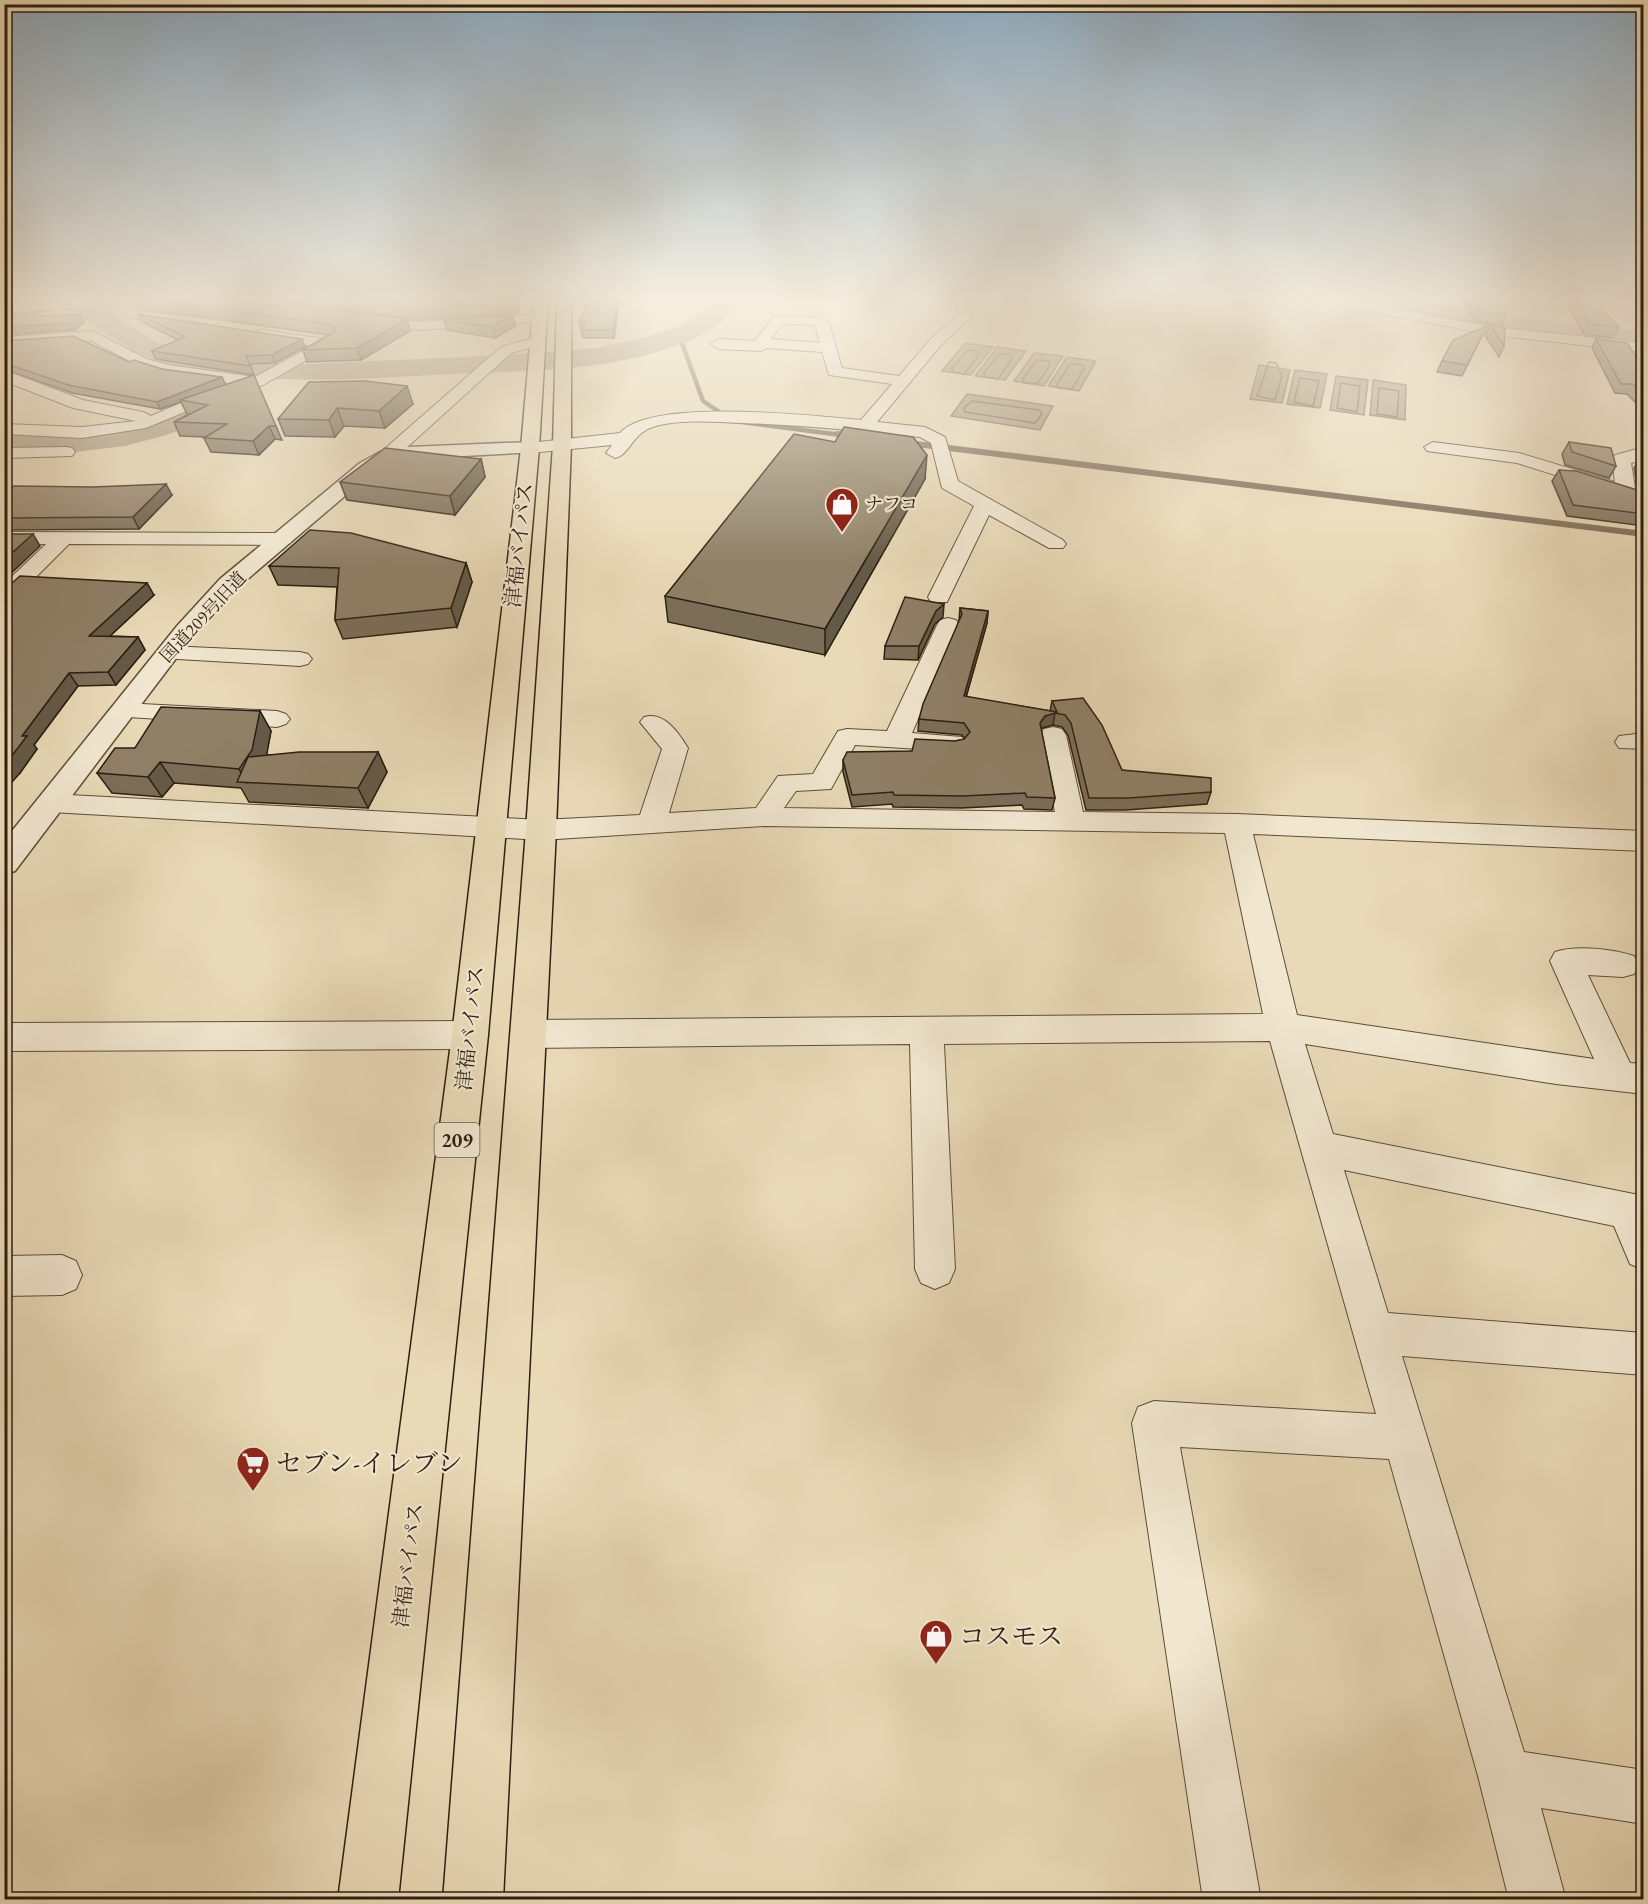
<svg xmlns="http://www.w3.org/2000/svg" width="1648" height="1904" font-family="'EB Garamond','Noto Serif JP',serif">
<rect width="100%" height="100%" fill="#e9dab7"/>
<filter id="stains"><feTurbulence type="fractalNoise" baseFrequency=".00333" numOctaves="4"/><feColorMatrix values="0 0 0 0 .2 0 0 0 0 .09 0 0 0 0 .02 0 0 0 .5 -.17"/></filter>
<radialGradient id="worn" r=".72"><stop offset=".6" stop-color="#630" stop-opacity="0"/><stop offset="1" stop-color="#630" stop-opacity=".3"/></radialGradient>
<!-- water -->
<path fill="#a99a7f" stroke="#786853" stroke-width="1.5" d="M965,343l28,4 -22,28 -29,-4z
M997,347l29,4 -21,29 -30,-4z
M1034,353l29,3 -19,30 -30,-5z
M1067,357l29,4 -17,30 -31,-5z
M1259,365l31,5 -8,33 -32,-4z
M1295,370l32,4 -7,34 -33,-4z
M1336,376l32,4 -4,35 -34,-5z
M1373,380l33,5 -1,35 -35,-5z
M967,394l86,12 -13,24 -89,-14z"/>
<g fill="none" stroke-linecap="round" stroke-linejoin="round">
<!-- shore -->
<path stroke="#6c5c48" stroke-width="1.5" d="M968,350l9,1 2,4 -15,19 -11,-2 -1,-4z
M999,354l12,1 1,4 -14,20 -13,-2 -1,-4z
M1037,360l12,1 1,4 -13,19 -13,-1 -1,-4z
M1269,362l7,1 6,13 -7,24 -18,-4z
M1070,364l13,1 1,4 -12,20 -14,-1 -1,-4z
M1300,378l19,3 -6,25 -19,-4z
M1341,383l19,3 -3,26 -20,-4z
M1379,388l20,3 -2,26 -20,-3z
M972,401l67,9 3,4 -7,9 -70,-11 -1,-4z"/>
<!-- stream-far1 -->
<path stroke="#786853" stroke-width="4.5" d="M679,335l24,66 30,20 116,15"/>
<!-- stream -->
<path stroke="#786853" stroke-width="6" d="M837,434l12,2
M908,443l736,91"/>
<!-- river -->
<path fill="#a99a7f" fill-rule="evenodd" d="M55,299h32l64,40 25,11 62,11 71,3 199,-9 87,-7 48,-10 34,-11 21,-12 19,-16h25c-11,16 -27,29 -45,38 -75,35 -165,33 -246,37 -97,5 -195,14 -290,-12 -38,-11 -67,-41 -103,-58z
M1349,299h58l135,21 102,11v16l-102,-11 -181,-30 -9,-2z
M246,389l10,3 5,6 -5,6 -90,31 -41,11 -51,6 -70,-3v-18l70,2 51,-5z"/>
<defs>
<path id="minor" d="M110,299c15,0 21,10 35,13 12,2 34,1 42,10l-7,4 -48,-8 -22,-14z
M953,299h15l4,17 -31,29 -64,77 48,5 20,10 13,44 105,59 3,4 -3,4h-14l-60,-33 -42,87h-16l-3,-5 46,-91 -32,-18 -11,-45 -11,-6c-59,-6 -118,-12 -177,-14 -28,-1 -60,-4 -87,3 -24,6 -26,29 -41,32l-9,-5 6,-8 -82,8 -9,-5 9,-5 90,-10c31,-36 193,-17 241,-13l31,-36 -63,-9 -7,-23 -55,-4 -6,3 -42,-2 -8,-5 8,-5 36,2 18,-24h47l9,6 13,45 57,8 32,-37 27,-24 -1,-11zM782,324l33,1 5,18 -49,-4z
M1319,299h28l145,28 152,16v9l-152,-17 -166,-32z
M539,314l7,4 -2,3 -124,9 -53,-6 -7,-4 7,-4 53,6z
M262,330l63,9 6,-1 7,4 -75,43 -52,16 -65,27 -64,10 -78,-4v-10l78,3 54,-6 -63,-13 -69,-27v-11l79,30 60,12 8,4 48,-21 37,-11 -70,-10 -29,-9 -47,-25 -86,6v-9l88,-6 55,28 21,6 87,12 57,-31 -55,-9 -2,-3 2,-3z
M537,337l7,4 -2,3 -31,9 -118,107h-12l-3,-4 3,-4 120,-105z
M1433,442l86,11 96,29 -3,-23 3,-4 29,-8v13l-13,3 4,25 9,3v12l-127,-40 -90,-12 -3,-4z
M66,447l6,1 3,4 -3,4 -68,2v-10z
M4,532l279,1 7,2 3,4 -3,4 -7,2 -214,-1 -57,57 -8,1v-18l42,-40h-42z
M948,618l8,2 3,5 -47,108 50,4 4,6 -4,6 -9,2 -98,-6 -24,44 -35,2 -12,17 271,4 -15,-77 4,-6 9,-2 9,2 4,6 17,77 154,2 407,17v20l-391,-17 44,181 297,44 -44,-98 5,-9c22,-7 57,-3 79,4l5,9 -5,9 -11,3 -35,-2 42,88 14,1v30l-88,-10 -251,-40 28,90 311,62v74l-14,-6 -16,-38 -270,-56 44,143 256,20v42l-242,-19 122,396 120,18v54l-103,-16 25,92h-57l-31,-124 -89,-317 -209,-12 81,453h-58l-71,-477 6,-16 16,-6 222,13 -106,-373 -326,3 11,225 -6,14 -14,6 -14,-6 -6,-14 -5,-225 -382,4 -12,-4 -5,-10 5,-10 12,-4 735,-6 -38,-181 -461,-7 -223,14 -490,-28 -10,-3 -4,-6 4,-6 10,-3 490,26 99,-5 22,-66 -22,-27 4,-5c20,-6 34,15 44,31l-19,65 87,-5 22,-32 35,-2 25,-43 9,-2 40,2 50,-106 3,-5z
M168,646l132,6 8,2 4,5 -4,5 -8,2 -140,-8 -4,-5 4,-5z
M123,703l154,8 9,3 4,5 -4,5 -9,3 -163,-11 -3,-5 3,-5z
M1644,733v16l-25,-1 -4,-6 4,-6z
M470,1021l12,4 5,10 -5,10 -12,4 -466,2v-28z
M62,1255l14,6 6,14 -6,14 -14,6 -58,1v-40z"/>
<path id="tertiary" d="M84,299h67l-7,4 -140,10v-8z
M1611,299h16l17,11v11z
M530,442l9,6 -2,4 -128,7 -17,2 -18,10 -138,118 -43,47 -178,235 -11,3v-33l173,-215 43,-47 140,-116 20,-11 29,-5z"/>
<path id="trunk" d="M534,299h14l-9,149 -51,587 -90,865h-60l114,-865 69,-587z
M557,299h14v146l-15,385 -53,1070h-60l83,-1070 27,-385z"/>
</defs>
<!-- minor casing -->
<use href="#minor" stroke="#5d4d3a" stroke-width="2"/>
<!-- tertiary casing -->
<use href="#tertiary" stroke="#5d4d3a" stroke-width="3"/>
<!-- trunk casing -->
<use href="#trunk" stroke="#2e1e11" stroke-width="3"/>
<!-- minor -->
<use href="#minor" fill="#f1e7d0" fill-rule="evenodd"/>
<!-- tertiary -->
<use href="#tertiary" fill="#f1e7d0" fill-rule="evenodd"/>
<!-- trunk -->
<use href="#trunk" fill="#e9dab7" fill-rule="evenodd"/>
</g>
<!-- wall -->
<path fill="#7b6e59" stroke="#2e1e11" stroke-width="1.5" d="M133,299h125l149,20 3,12 -49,29 -54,2 -4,-12 25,-15 -186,-26 -5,-3z
M268,299h160l9,4 82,-1 -1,11 -98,7z
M589,299h30l-5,39h-31l-4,-16z
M1463,299h44l-1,16 -5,11 -26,-5 -13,-20z
M1565,299h28l26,28 -6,11 -29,-4z
M138,314l167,33 -30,16 -25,1 4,11 -98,-16 -4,-8 26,-11 -36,-18z
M444,320l71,6 -20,12 -48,-8z
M1490,325l14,21 -5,11 -14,-21z
M1487,326l-25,50 -25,-4 5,-11z
M1596,339l48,30v42l-17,-17 -12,-1 -23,-45z
M4,341l158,28 64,16 50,41 6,14 -7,-1 -16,16 -48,-3 -7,-14 2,-1 -26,-1 -6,-14 15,-8h-2l-6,-12 -21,7 -88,-16 -68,-24z
M309,382l104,22 -28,24 -41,-2 -9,11 -50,-1 -7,-17z
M1569,442l47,24 -7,12 -44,-13 -3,-11z
M1644,455v35l-7,-4 -3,-18 7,-11z
M481,459l4,18 -30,38 -108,-15 -7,-18z
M1559,470l85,22v34l-77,-10 -15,-35z
M925,479l-100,176 -157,-33 -3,-26z
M4,494l168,1 -33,34 -135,1z
M466,563l6,19 -15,45 -114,12 -8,-19 2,-33 -59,-2 -9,-19z
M4,590l150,5 -44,41 28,1 7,13 -29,35 -38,1 -44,59 3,4 -17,24z
M960,608l28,3 -1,12 -21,74 84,14 2,-10 70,69 89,22 -4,12 -81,6h-40l-18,-75 -6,-8 -9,-2 -11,3 -1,1 14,69 -3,12 -28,-1 -2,-4 -60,3 -69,-1 -1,-3 -40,3 -9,-35v-12l69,-9 53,-12 -3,-4 -44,-4 1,-12 40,-97v-2z
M943,617l-8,7 -17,36 -34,-1 1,-13z
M260,711l11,20 -5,24 112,-3 9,20 -19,36 -119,-6 -8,-14 -67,-5 -12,14 -50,-4 -15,-20 38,-25z"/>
<!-- shaded-wall -->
<path fill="#645a48" stroke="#2e1e11" stroke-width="1.5" d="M516,299h2l1,3 -1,11 -2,-9z
M617,299h2l-5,39 -1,-8z
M80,315l4,7 -9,8 -71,5v-8z
M513,315l2,11 -20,12 -3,-11z
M407,319l3,12 -49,29 -4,-12z
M302,339l3,8 -30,16 -3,-8z
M222,377l4,8 -46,15 1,2 -21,7 -3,-7z
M407,386l6,18 -28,24 -6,-17z
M337,408l7,18 -9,11 -6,-17z
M269,426l6,13 -16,16 -6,-14z
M927,455l-2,24 -100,176v-26z
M481,459l4,18 -30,38 -5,-19z
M166,484l6,11 -33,34 -6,-12z
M33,534l7,12 -36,34v-20z
M466,563l6,19 -15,45 -6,-19z
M147,583l7,12 -57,53 -8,-12z
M944,604l-1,13 -8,7 -17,36 1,-14 17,-35z
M988,611l-1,12 -24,85 1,-12z
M138,637l7,13 -29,35 -8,-13z
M69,673l9,13 -44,59 3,4 -17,24 -16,18v-25l18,-30z
M260,711l11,20 -7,39 -17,13 -8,-14z
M1055,713l-2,12 -11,3 -4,7 2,-12 5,-7z
M378,752l9,20 -19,36 -10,-20z
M160,762l14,21 -12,14 -14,-20z"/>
<!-- building -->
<path fill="#8f8067" stroke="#2e1e11" stroke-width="1.5" d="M150,299h108l149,20 -50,29 -54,2 32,-18v-4l-7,-4z
M334,299h94l9,4 38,-1 5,-3h36v5l-99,6z
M589,299h28l-4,31h-31l3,-8h-6z
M1472,299h35l-1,16 -26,-4z
M1576,299h17l26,28 -29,-3z
M38,312l-4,4 46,-1 -9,8 -67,4v-13z
M138,314l164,25 -30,16 -26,1 4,10 -98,-15 33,-14z
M513,315l-21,12 -48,-7z
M1490,325l15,2 -1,19z
M1487,326l-20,39 -25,-4 11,-21z
M73,336l56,26 5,-2 28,9 60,8 -65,25 -89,-17 -64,-22v-22z
M1596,339l31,4 17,26v27l-11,-12h-12z
M254,375l22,51h-7l-16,15 -49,-3 23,-14 -53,-2 34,-17 -28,-5z
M365,381l42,5 -28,25 -42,-3 -8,12 -51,-1 31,-37z
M844,427l69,10 14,18 -102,174 -160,-33 129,-162 41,8z
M1569,442l42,6 5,18 -44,-14z
M385,448l96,11 -31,37 -110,-14z
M1644,455v18l-3,-16z
M1559,470l17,1 68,21v22l-71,-9z
M166,484l-33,33 -129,1v-24l10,-8 79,1z
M310,530l41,3 115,30 -15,45 -116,12 4,-52 -70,-2z
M4,534h29l-29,26z
M20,576l127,7 -58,53 49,1 -30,35 -39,1 -47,63h5l-23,30v-176z
M905,597l39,7 -8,7 -17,35h-34z
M960,608l28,3 -24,85 93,16 -5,-11 31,-3 19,27 20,45 89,8v14l-82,6h-40l-18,-75 -6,-8 -10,-2 -10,3 -5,7 15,75 -28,-1 -2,-4 -62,3 -69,-1 -1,-3 -41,3 -9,-35 4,-8 65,-1 3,-12 40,2 9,-2 6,-7 -6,-9 -45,-4 4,-15 39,-90z
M161,707l99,4 -8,39 -13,19 -79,-7 -12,15 -51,-4 18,-25h20z
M299,752h79l-20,36 -121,-6 11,-25z"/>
<!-- sky -->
<linearGradient id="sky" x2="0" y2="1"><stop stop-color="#8faabe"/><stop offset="0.53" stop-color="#f5eedf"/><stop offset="1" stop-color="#f5eedf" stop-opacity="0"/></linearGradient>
<rect width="1648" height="565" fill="url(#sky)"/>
<!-- icons -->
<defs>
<symbol id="shop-pin" viewBox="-11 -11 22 30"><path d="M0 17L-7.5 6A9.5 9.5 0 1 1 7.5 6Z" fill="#8f2418" stroke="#f1e7d0"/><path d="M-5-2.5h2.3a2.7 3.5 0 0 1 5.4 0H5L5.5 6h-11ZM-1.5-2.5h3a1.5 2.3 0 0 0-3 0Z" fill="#fff"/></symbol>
<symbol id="supermarket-pin" viewBox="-11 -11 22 30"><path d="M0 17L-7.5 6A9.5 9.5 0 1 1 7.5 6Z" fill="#8f2418" stroke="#f1e7d0"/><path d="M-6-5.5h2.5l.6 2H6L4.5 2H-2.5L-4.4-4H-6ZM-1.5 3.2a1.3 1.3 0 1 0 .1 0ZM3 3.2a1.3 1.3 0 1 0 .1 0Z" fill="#fff"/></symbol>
</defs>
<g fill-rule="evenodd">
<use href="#shop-pin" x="823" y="485" width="38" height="52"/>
<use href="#supermarket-pin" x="234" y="1444" width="38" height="52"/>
<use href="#shop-pin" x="917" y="1617" width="38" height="52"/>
</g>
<g text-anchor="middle" stroke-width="4.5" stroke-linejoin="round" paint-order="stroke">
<!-- far-poi labels -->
<g font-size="18" fill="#2e1e11" stroke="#f1e7d0" text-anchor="start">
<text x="865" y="510">ナフコ</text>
</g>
<!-- far-street labels -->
<g font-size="18" fill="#2e1e11" stroke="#f1e7d0">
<text transform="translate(203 617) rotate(-47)" y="6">国道209号旧道</text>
</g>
<!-- shield labels -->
<rect fill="#f1e7d0" stroke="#685a4a" stroke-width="1.5" x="434.5" y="1123" width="45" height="34" rx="4.5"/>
<g font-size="20" font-weight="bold" fill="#2e1e11">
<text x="457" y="1147">209</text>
</g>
<!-- street labels -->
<g font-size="21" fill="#2e1e11" stroke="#f1e7d0">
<text transform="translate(519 545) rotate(-84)" y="7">津福バイパス</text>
<text transform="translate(470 1028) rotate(-84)" y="7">津福バイパス</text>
<text transform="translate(408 1565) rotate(-83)" y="7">津福バイパス</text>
</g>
<!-- near-poi labels -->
<g font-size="26" fill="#2e1e11" stroke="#f1e7d0" text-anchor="start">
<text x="276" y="1472">セブン-イレブン</text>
<text x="959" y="1645">コスモス</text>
</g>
</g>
<!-- margin -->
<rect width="1648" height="1904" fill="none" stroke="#e9dab7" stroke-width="24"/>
<rect x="6" y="6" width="1636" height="1892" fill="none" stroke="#2e1e11" stroke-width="3"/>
<rect x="12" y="12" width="1624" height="1880" fill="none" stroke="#2e1e11" stroke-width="1.5"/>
<rect width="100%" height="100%" filter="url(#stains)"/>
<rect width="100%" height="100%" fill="url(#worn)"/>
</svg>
